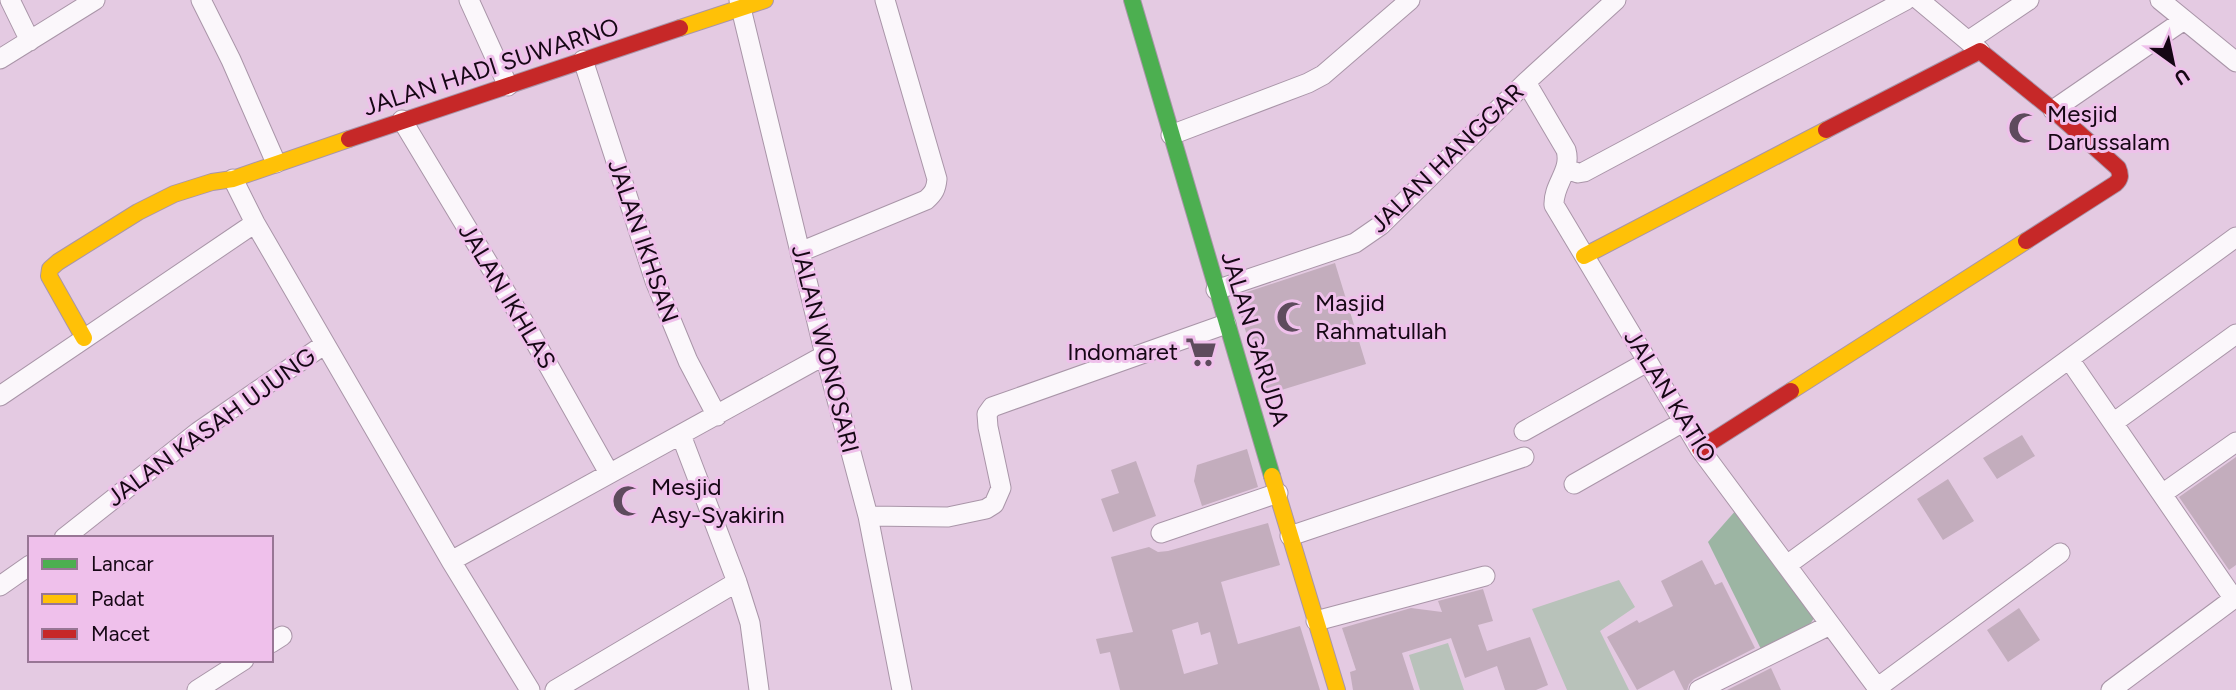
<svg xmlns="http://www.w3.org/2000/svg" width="2236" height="690" font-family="Figtree,sans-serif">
<rect width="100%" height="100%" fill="#e4cae2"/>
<!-- green -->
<path fill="#b8c2ba" d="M1619,580l16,27 -35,24 29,59h-62l-35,-81z
M1448,643l16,47h-44l-11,-35z"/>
<!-- forest -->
<path fill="#9cb5a3" d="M1737,509l78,108 -5,7 -49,25 -53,-107z"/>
<!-- building -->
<path fill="#c3adbd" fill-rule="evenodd" d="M1335,263l31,101 -101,31 -30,-99z
M2022,435l13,21 -38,23 -14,-21z
M1247,449l11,38 -56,19 -8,-25 3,-16z
M2236,457v108l-7,5 -50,-73z
M1136,461l20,55 -43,16 -12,-33 18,-6 -8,-23z
M1948,479l26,42 -31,19 -26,-41z
M1268,523l12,42 -59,17 17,62 62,-18 20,64h-200l-10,-38 -10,2 -4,-15 37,-7 -22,-75 38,-10 9,5 10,-1zM1198,622l3,13 9,-3 8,32 -34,10 -12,-44z
M1702,560l13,25 7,-3 33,66 -61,31 -5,5 -2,6h-3l-10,-20 -37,20 -30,-53 30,-17 2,3 34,-17 -12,-25z
M1483,589l10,32 -15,4 9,26 43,-14 18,48 -12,5h-31l-8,-24 -32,12 -14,-40 -49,15 12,37h-61l-3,-18 6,-2 -14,-42 69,-20 31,4 -4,-11z
M2019,608l21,32 -32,22 -21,-32z
M1771,668l10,22h-54z"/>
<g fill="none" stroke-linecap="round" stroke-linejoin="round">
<defs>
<path id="street" d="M10,0l20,41
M201,0l30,60 45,103
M469,0l39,86
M739,0l86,355 43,161 34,174
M1919,0l61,51
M2160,0l76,62
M1968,41l61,-41
M0,59l95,-59
M583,60l72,221 33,80 29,55
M1526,82l40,68c6,21 -13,34 -12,55l146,244 179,241
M2053,110l131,-90
M402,120l127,211 80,142
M1171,135l137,-52 15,-8 87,-75
M1566,169l12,4 6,-1 322,-172
M233,179l22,44 196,338 79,129
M800,252l126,-52c8,-7 10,-11 11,-21l-52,-179
M1216,290l139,-47 26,-18 145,-143 90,-82
M2069,359l165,240
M0,396l255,-173
M2113,423l123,-89
M1524,431l123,-69
M681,435l56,147 13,41 9,67
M1574,484l109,-62
M2162,494l74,-52
M868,516l80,1 38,-8 8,-5 7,-16 -13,-61 -1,-13 5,-7 234,-83
M1161,533l117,-40
M1290,536l234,-79
M64,538l134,-106 127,-88
M451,561l374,-206
M1787,565l449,-328
M0,586l30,-21
M1316,621l169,-45
M271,643l11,-7
M1877,688l183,-135
M197,690l47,-30
M555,690l182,-108
M1699,690l131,-65
M2111,690l125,-93"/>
<path id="fast" d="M1132,0l140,476"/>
<path id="slow" d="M680,28l85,-28
M1584,256l242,-126
M84,338l-35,-62 1,-7 8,-7 80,-50 36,-18 38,-12 21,-3 116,-40
M1791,391l235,-150
M1272,476l65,214"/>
<path id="jam" d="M1826,130l154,-79 73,59 65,58c3,7 3,11 -3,16l-89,57
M349,139l331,-111
M1700,449l91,-58"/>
</defs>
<!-- street casing -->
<use href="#street" stroke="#a995a8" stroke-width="21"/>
<!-- fast casing -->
<use href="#fast" stroke="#a995a8" stroke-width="18"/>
<!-- slow casing -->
<use href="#slow" stroke="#a995a8" stroke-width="18"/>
<!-- jam casing -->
<use href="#jam" stroke="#a995a8" stroke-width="18"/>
<!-- street -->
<use href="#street" stroke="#fbf7fb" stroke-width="19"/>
<!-- fast -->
<use href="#fast" stroke="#4caf50" stroke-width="16"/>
<!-- slow -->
<use href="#slow" stroke="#ffc107" stroke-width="16"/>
<!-- jam -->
<use href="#jam" stroke="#c62828" stroke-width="16"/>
</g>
<!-- icons -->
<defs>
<symbol id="mosque-bare" viewBox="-9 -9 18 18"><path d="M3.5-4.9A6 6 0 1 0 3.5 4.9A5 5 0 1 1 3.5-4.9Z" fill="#5e4b5d" stroke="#efc0eb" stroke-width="2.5" paint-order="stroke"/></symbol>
<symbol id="supermarket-bare" viewBox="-9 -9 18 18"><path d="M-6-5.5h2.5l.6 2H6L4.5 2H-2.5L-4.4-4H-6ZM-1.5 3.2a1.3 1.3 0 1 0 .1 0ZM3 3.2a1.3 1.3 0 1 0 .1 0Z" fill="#5e4b5d" stroke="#efc0eb" stroke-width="2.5" paint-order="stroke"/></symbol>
</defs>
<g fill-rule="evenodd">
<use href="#mosque-bare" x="2002" y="106" width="44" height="44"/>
<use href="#mosque-bare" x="1270" y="295" width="44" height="44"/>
<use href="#supermarket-bare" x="1179" y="330" width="44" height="44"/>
<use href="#mosque-bare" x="606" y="479" width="44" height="44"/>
</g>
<g text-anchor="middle" stroke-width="6" stroke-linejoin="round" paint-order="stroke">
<!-- street labels -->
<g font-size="24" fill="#160715" stroke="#efc0eb">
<text transform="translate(491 67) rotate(-18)" y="8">JALAN HADI SUWARNO</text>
<text transform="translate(1447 158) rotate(-44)" y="8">JALAN HANGGAR</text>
<text transform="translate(643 241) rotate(71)" y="8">JALAN IKHSAN</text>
<text transform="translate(507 296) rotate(59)" y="8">JALAN IKHLAS</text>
<text transform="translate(1255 339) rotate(73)" y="8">JALAN GARUDA</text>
<text transform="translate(825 349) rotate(76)" y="8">JALAN WONOSARI</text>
<text transform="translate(1670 396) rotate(58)" y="8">JALAN KATIO</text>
<text transform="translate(211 427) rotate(-36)" y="8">JALAN KASAH UJUNG</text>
</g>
<!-- poi labels -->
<g font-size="24" fill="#160715" stroke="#efc0eb" text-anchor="start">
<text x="2047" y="122">Mesjid<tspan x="2047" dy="28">Darussalam</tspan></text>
<text x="1315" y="311">Masjid<tspan x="1315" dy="28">Rahmatullah</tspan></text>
<text x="1178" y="360" text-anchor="end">Indomaret</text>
<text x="651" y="495">Mesjid<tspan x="651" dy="28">Asy-Syakirin</tspan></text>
</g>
</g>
<!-- legend -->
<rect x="28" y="536" width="245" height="126" fill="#efc0eb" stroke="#987695" stroke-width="2"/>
<rect x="42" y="559" width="35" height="10" fill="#4caf50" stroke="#987695" stroke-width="2"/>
<text x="91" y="571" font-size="21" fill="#160715">Lancar</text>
<rect x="42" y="594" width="35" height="10" fill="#ffc107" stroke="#987695" stroke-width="2"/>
<text x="91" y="606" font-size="21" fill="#160715">Padat</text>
<rect x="42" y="629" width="35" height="10" fill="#c62828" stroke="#987695" stroke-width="2"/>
<text x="91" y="641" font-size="21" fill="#160715">Macet</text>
<!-- north arrow -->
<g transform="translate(2173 63) rotate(147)" stroke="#efc0eb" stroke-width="5" paint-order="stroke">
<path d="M0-5L12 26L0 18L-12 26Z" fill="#160715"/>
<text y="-10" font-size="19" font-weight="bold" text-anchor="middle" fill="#160715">U</text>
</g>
</svg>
